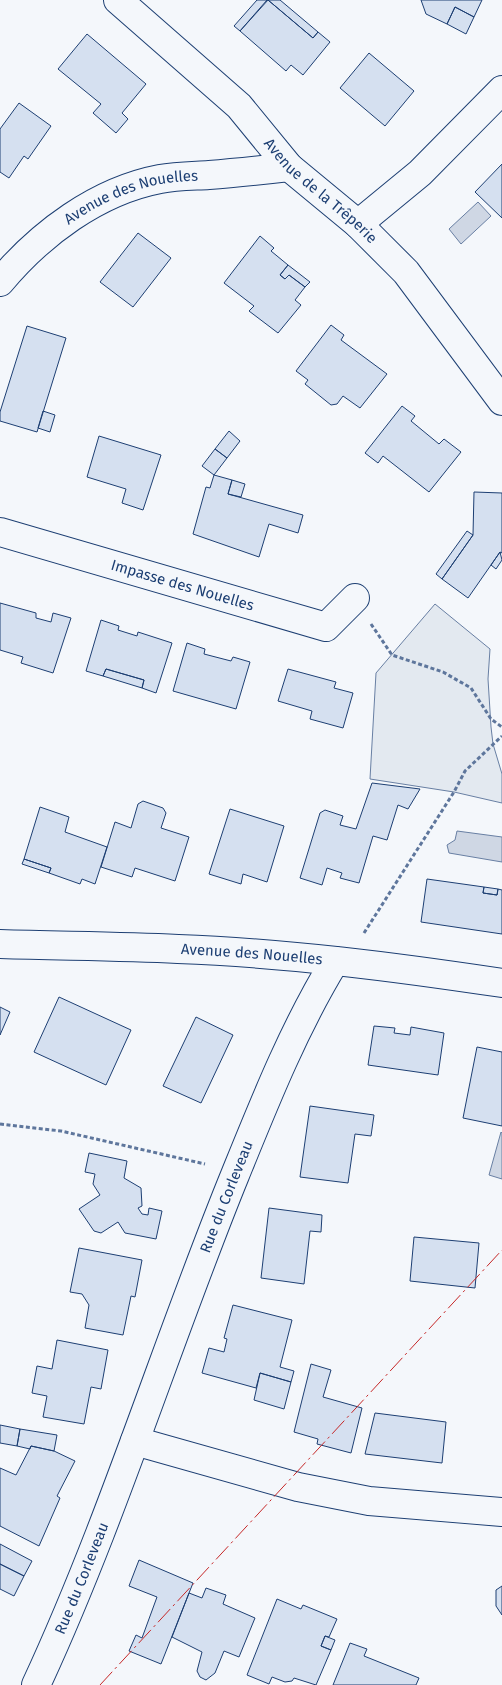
<svg xmlns="http://www.w3.org/2000/svg" width="502" height="1685" font-family="'Fira Sans',sans-serif">
<rect width="100%" height="100%" fill="#f4f7fb"/>
<!-- green -->
<path fill="#e3e9f0" stroke="#687fa3" d="M435,604l55,45 -2,30 3,48 2,17 9,30v29l-48,-11 -84,-13 6,-106z"/>
<!-- water -->
<path fill="#cfd7e4" stroke="#687fa3" d="M478,202l13,14 -30,28 -12,-15z
M457,831l45,6v25l-53,-9 -2,-8 8,-5z
M501,1132l1,1v46l-13,-4z"/>
<!-- building -->
<path fill="#d5e0f0" stroke="#1d3f73" d="M257,0h10l-27,31 -6,-5z
M268,0h12l38,32 -5,6z
M268,0l45,38 5,-6 12,10 -27,33 -12,-10 -5,6 -46,-40z
M421,0h61l-8,17 -19,-10 -8,17 -21,-10z
M455,7l19,10 -8,17 -19,-10z
M87,34l59,50 -24,29 6,6 -12,14 -23,-20 8,-9 -43,-35z
M369,53l45,38 -29,35 -45,-38z
M19,103l32,23 -23,33 -4,-3 -15,22 -9,-6v-43z
M502,164v54l-27,-26z
M138,233l33,25 -38,49 -33,-25z
M260,236l14,12 -3,3 17,14 -8,10 5,4 4,-4 16,12 -10,13 6,5 -23,28 -29,-22 5,-5 -30,-23z
M288,265l22,17 -5,5 -16,-12 -4,4 -5,-4z
M331,325l13,10 -3,5 46,34 -27,34 -17,-12 -6,8 -6,1 -26,-21 3,-4 -12,-9z
M27,326l39,12 -29,94 -37,-11v-9z
M402,406l13,10 -4,5 28,23 5,-5 17,13 -32,40 -46,-36 -5,7 -13,-10z
M43,411l12,4 -5,17 -12,-4z
M229,431l11,10 -13,17 -12,-9z
M99,436l62,19 -18,55 -21,-7 4,-14 -39,-12z
M215,449l12,9 -13,17 -12,-9z
M214,475l18,5 -4,14 75,21 -5,18 -29,-9 -10,33 -66,-23 13,-47 4,1z
M232,480l13,4 -4,13 -13,-3z
M474,492l28,1v60l-2,-1 -32,46 -26,-19 31,-44z
M467,531l6,4 -31,44 -6,-5z
M500,552l2,8 -6,9 -5,-4z
M0,603l36,10v5l15,4 2,-9 18,5 -18,55 -32,-10 2,-6 -23,-7z
M101,620l18,6 -1,4 19,6 1,-4 34,11 -16,50 -14,-5 2,-8 -38,-11 -3,7 -17,-5z
M187,643l18,6 -1,5 27,7 2,-4 17,5 -14,47 -63,-18z
M106,669l38,11 -2,8 -39,-12z
M288,669l48,13 -2,6 19,5 -10,35 -33,-9 2,-8 -34,-10z
M372,783l48,6 -12,20 -10,-4 -11,35 -14,-4 -14,47 -19,-5 2,-5 -15,-5 -5,17 -22,-7 20,-65 5,-3 18,6 -3,9 16,4z
M143,801l20,7 3,5 -5,15 28,9 -14,44 -40,-13 -3,9 -31,-10 14,-45 16,6 7,-24z
M40,807l29,10 -4,15 42,15 -12,37 -13,-5 -2,5 -31,-11 2,-5 -27,-9z
M230,809l54,17 -17,56 -24,-8 -2,10 -32,-10z
M24,859l27,9 -2,5 -27,-9z
M427,879l57,8 -1,6 14,2 1,-6 4,1v44l-81,-12z
M484,887l14,2 -1,6 -14,-2z
M59,997l72,33 -25,55 -72,-33z
M0,1007l10,5 -10,23z
M196,1017l37,18 -32,68 -38,-17z
M374,1026l21,2 -1,5 16,2 1,-8 33,6 -6,42 -70,-10z
M477,1047l25,5v74l-39,-8z
M310,1106l64,9 -3,21 -16,-2 -7,49 -48,-6z
M89,1153l38,8 -3,17 17,10 1,18 -4,2 4,6 6,1 1,-7 13,3 -6,28 -31,-6 -7,-11 -17,11 -7,-2 -15,-22 21,-14 -7,-11 2,-10 -10,-2z
M269,1208l53,7 -1,17 -11,-1 -6,53 -43,-6z
M414,1237l65,6 -4,45 -65,-7z
M79,1248l63,12 -7,37 -4,-1 -8,39 -38,-7 4,-23 -7,-11 -12,-2z
M233,1305l59,15 -12,47 14,4 -3,11 -31,-9 -4,15 -54,-15 7,-25 15,4 3,-13 -3,-1z
M57,1340l51,10 -7,39 -10,-2 -7,37 -41,-7 4,-21 -15,-3 5,-27 15,3z
M311,1364l20,6 -8,27 39,11 -11,45 -34,-9 1,-5 -24,-7z
M260,1373l31,9 -7,27 -30,-9z
M375,1413l71,9 -4,41 -77,-9z
M0,1425l20,4 -3,17 -17,-3z
M20,1429l37,6 -3,16 -23,-5 -1,3 -13,-3z
M31,1446l23,5 21,10 -18,35 3,2 -21,48 -39,-20v-58l16,7z
M0,1544l32,17 -8,15 -24,-12z
M139,1560l54,23 -32,81 -32,-13 7,-16 6,3 15,-41 -28,-11z
M0,1564l24,12 -10,20 -14,-7z
M502,1586v29l-6,-9v-16z
M206,1588l20,7 -3,9 32,14 -16,39 -15,-6 -9,22 -9,7 -6,-3 -3,-6 5,-19 -30,-15 17,-44 13,5z
M277,1599l24,10 2,-4 34,14 -8,18 -4,-1 -4,10 10,4 -15,35 -22,-7 -2,3 -7,1 -13,-5 -3,7 -22,-9z
M325,1636l10,4 -4,10 -10,-4z
M350,1643l17,6 -3,7 55,22 -3,7h-83z"/>
<g fill="none" stroke-linecap="round" stroke-linejoin="round">
<defs>
<g id="street">
<path id="s1" d="M118,0l121,106 50,61 69,57 48,48 96,129"/>
<path d="M358,224l62,-51 82,-83"/>
<path id="s2" d="M0,282c40,-48 97,-91 160,-103 16,-3 33,-3 49,-4 27,-2 54,-5 80,-8"/>
<path id="s3" d="M0,532l326,95 29,-29"/>
<path id="s4" d="M0,944c59,2 119,2 178,5 109,4 217,18 324,34"/>
<path d="M135,1441l163,46 71,14 133,11"/>
<path id="s5" d="M36,1685c77,-166 130,-341 199,-510 30,-74 59,-147 100,-214"/>
</g>
</defs>
<!-- street casing -->
<use href="#street" stroke="#1d3f73" stroke-width="30"/>
<!-- path -->
<path stroke="#5e769c" stroke-width="3" stroke-dasharray="4 2.5" stroke-linecap="butt" d="M371,624l21,31 51,17 28,16 20,31 11,8
M364,933l90,-141 11,-21 37,-35
M0,1124l61,7 144,33"/>
<!-- street -->
<use href="#street" stroke="#f4f7fb" stroke-width="28"/>
<!-- power -->
<path stroke="#c62828" stroke-width="1" stroke-dasharray="18 4 2.5 4" stroke-linecap="butt" d="M100,1685l402,-435"/>
</g>
<g text-anchor="middle" stroke-width="4" stroke-linejoin="round" paint-order="stroke">
<!-- street labels -->
<g font-size="15" fill="#1d3f73" stroke="#f4f7fb">
<text dy="5" stroke="none"><textPath href="#s1" startOffset="279">Avenue de la Trêperie</textPath></text>
<text dy="5" stroke="none"><textPath href="#s2" startOffset="161">Avenue des Nouelles</textPath></text>
<text dy="5" stroke="none"><textPath href="#s3" startOffset="190">Impasse des Nouelles</textPath></text>
<text dy="5" stroke="none"><textPath href="#s4" startOffset="252">Avenue des Nouelles</textPath></text>
<text dy="5" stroke="none"><textPath href="#s5" startOffset="524">Rue du Corleveau</textPath></text>
<text dy="5" stroke="none"><textPath href="#s5" startOffset="116">Rue du Corleveau</textPath></text>
</g>
</g>
</svg>
